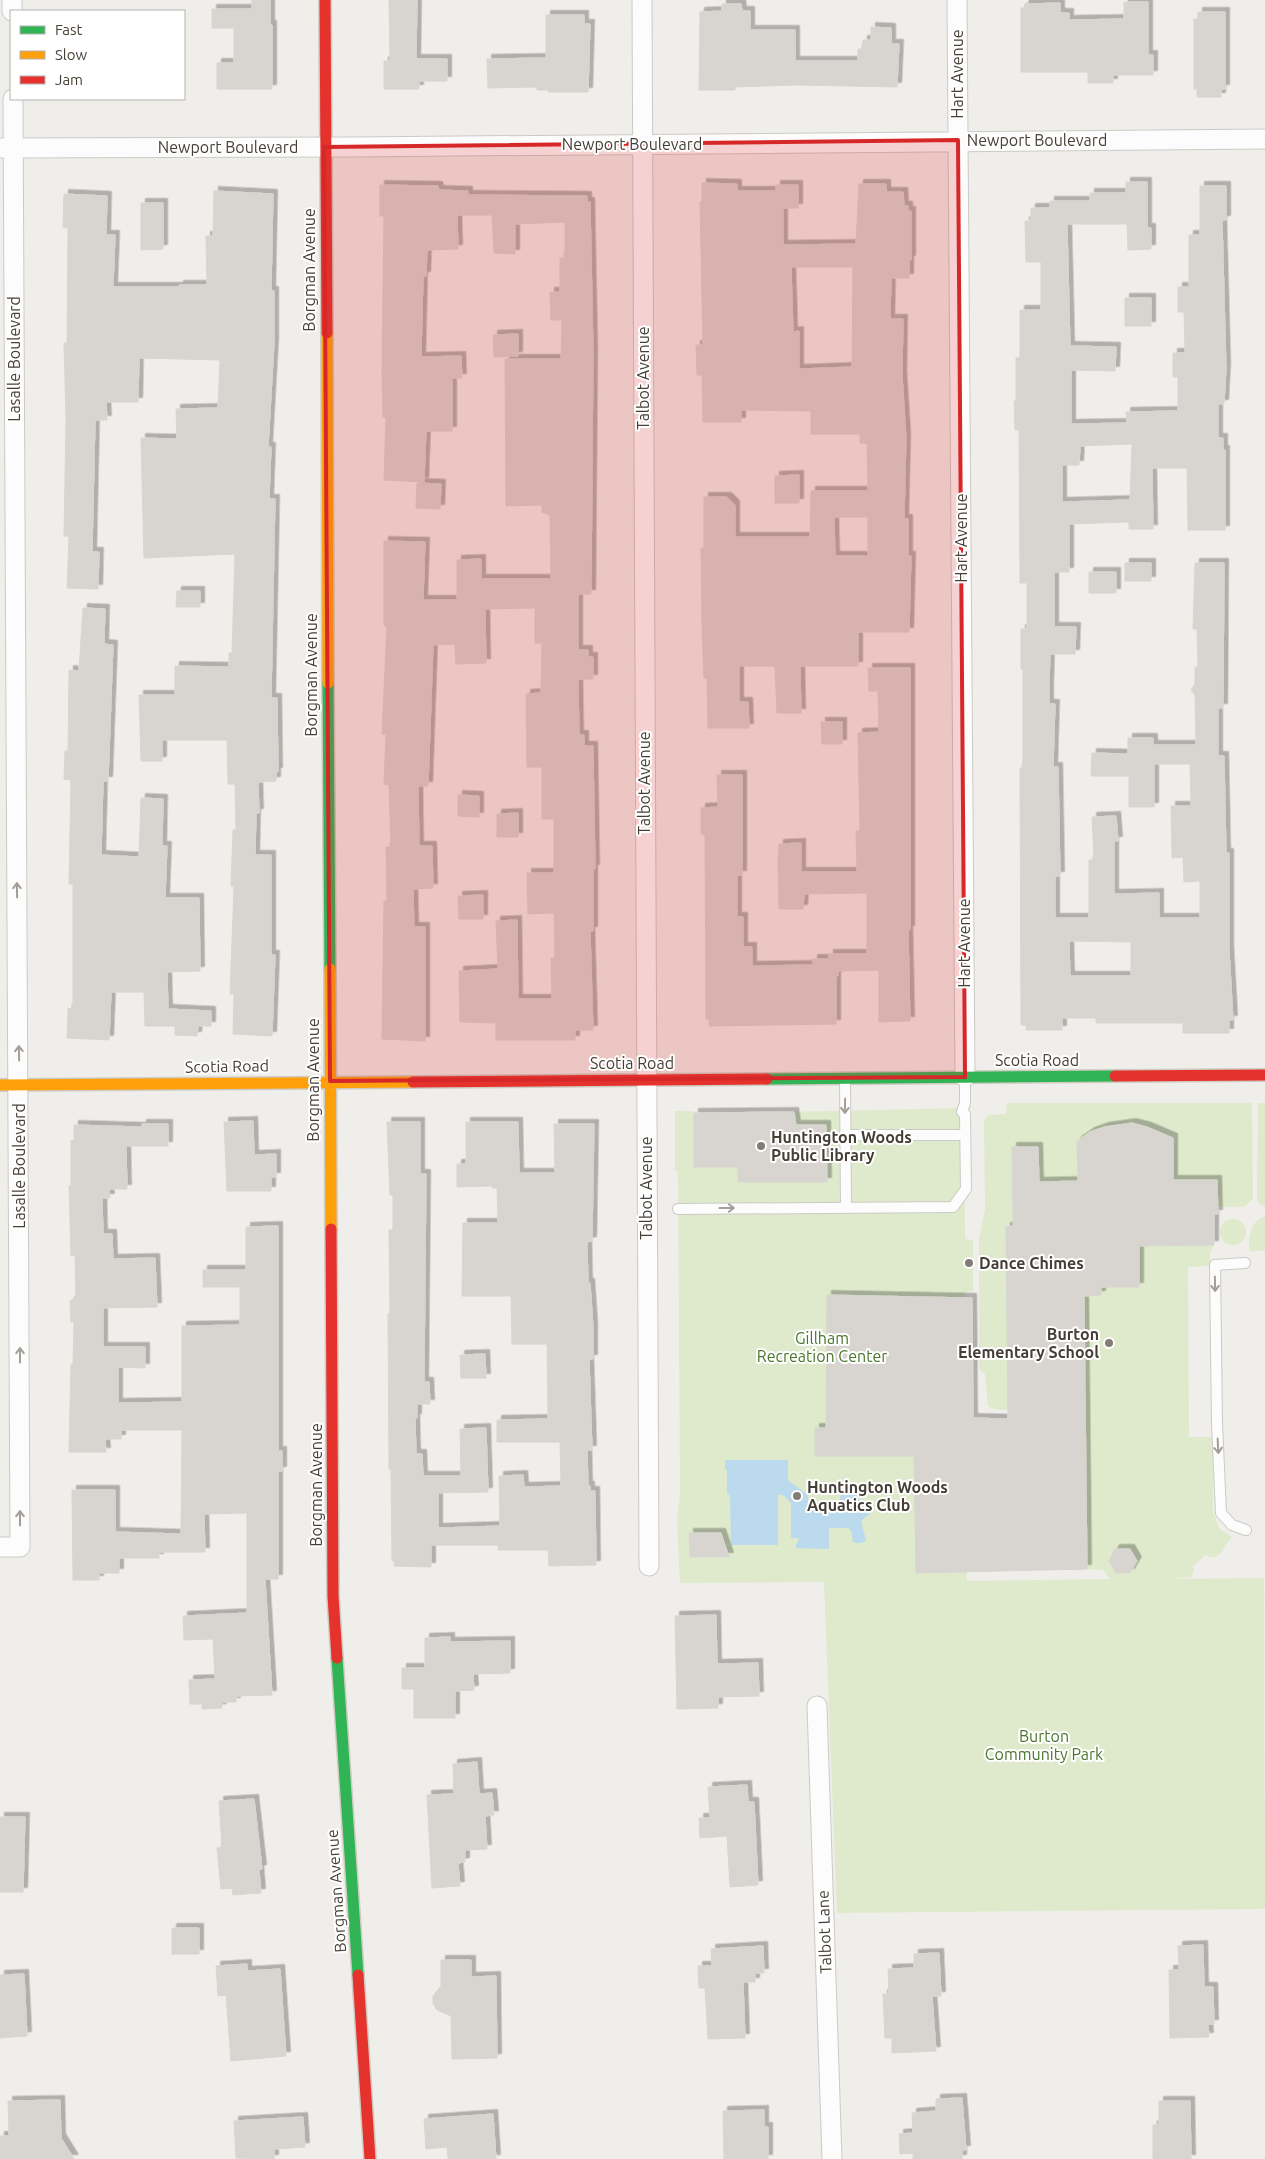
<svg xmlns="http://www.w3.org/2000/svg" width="1265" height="2159" font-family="Ubuntu,sans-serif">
<defs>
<filter id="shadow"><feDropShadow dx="4.5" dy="-4.5" stdDeviation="0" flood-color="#0004"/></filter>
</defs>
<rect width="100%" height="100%" fill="#f0eeea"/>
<!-- green -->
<path fill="#deeacb" d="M1007,1103h245l1,96 -9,8h-26l-1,-27h-44l-10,-25 12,-15c-27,-14 -42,-19 -71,-13l-16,34h-11l1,20 -39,1 -1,-35 -26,1 1,78 -7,1 2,183c-8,0 -14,0 -20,-4l-3,-32 -5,-3 -1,-4v-129l6,-28 -1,-90 5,-5 17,-1z
M1258,1103h7v103l-6,-2 -2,-5z
M964,1108l1,131 8,1v51l-8,1 2,289 143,-2 -7,-9 -16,-1 -3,-273 17,-1v-8h38v-41l75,-1 -4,8 1,13 -23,1 1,170h24v74l6,17 13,9c-9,8 -11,27 -26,18l-13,11 1,5 -3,6 -22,2 95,-1 1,331 -428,4 -13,-331 -144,1 -3,-64 3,-25 -2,-323h-3v-60h19l1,3z
M1265,1217v33l-15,2c-3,-13 1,-33 15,-35z
M1220 1232a13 13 0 1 1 26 0a13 13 0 1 1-26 0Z"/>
<!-- water -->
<path fill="#bcdaed" d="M725,1460h63v20l17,13h3v9h32l1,-14 12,1 7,12 13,10 -12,10 5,19c-3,4 -8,4 -13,2l-2,-11 -3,-3h-19v21l-34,-1 4,-10h-8v-35l-8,-8h-5v50h-47l-1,-49 -3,-3v-22l-2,-3z"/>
<!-- building -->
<path fill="#d8d5d1" stroke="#d8d5d0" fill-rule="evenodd" filter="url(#shadow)" d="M252,0h18v25h2v64h-55v-26h17v-35h-22v-19h40z
M389,0h28l-1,59h31v22h-28v8h-35v-28h6z
M1124,2h24v53h5v20h-40v8h-25v-11h-67v-64h3l1,-4 35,-1v10h9v7l55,-1z
M722,4h19l1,7h8v19h45v31h63v-12h5v-9h8v-13l20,1v16h8l-2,43 -102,-2 -60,2v3h-36l1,-78 22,-1z
M1198,12h27v77h-4v8h-24v-8h-3v-70h4z
M546,15h38v9h6l-2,68h-40v-2h-11v-3l-49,1 -1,-29 59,-1z
M1126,182h21v46h4v21l-23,1 -1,-26h-60l3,122 46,1 -1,24 -44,-1v54l56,-1 -1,-11 52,-1v-34h-5v-24h12l-1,-41h-6v-25h11v-52h11v-49h26v34h-4l4,148 -2,36h-6v34h5v12h2v80h-37l-1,-62h-35l1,61h-24v-7l-60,2v48h-15v55h22l-1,27h-25l-1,32v18h6l-2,63h5l2,109h-5v42h34v-58h5l-2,-43 24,-1 2,25h-4v53l45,-1v25h41v-37l-16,1 -1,-25 -11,1 -1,-52h20l-1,-42h-36v43h-25v-31h-38l1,-23 36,1v-16h25v7h43l-1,-50 -4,-5 4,-6v-17h3l-1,-38h-4l2,-66h29l-1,145h-5v48h6l2,97h3v97l4,70h-4v13h-46v-10h-87v-5h-34v12h-36v-5h-5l-1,-257h2l1,-10v-89h-2v-40h6v-46h-7l-1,-153h-4l-1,-29h2v-43h4v-48h21v-48h-15l-1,-41h6v-13h19v-7h40v-8h36zM1132,444l-2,56 -68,2v-37h17l1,-19zM1069,941l62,1v34h-61z
M702,183l35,1v7h39v-6h22v23h-15v37l73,-1 3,-60h27v8h17l1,14h4v5h3v49h-2v18h-18l-1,41h13l-1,56 4,63 -2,81h4v37h3l-2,76h-51v34h-58l1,47h-24l-2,-47h-36v36h9l1,26h-41l-1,-50h-3l-2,-52 -1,-78h3v-51h23l8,8v32h75l1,-46h57l-1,-48h-7v-9h-49v-23l-70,-1v12h-38l-1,-47h-5l-1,-30h7l-3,-143h2zM791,267h62l-1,100 -53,2v-38l-6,1zM834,517h34v39h-33z
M380,185l58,1 1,4 29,1v4l119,1v6h3l3,150 -2,242h-13v56h10v7h5v22h-15l1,56h5v11h9l2,123h-2v62h-3l3,99h-18v10h-79v-17l-36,-1 -1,-51 39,-2 -2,-48 21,-1 1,79h34l-1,-41h4l-1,-45 -26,1 -1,-41h27v-54h-12v-52h-15l-1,-73 15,-1 1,-50h-7v-35l-50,1 1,54 -30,1 -1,-20 -22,1 -5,141h-10l1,60h13l1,42 -20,1 1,38h11v114l-43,-2 2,-138h3l-1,-54h5l-2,-62 -5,-1 2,-50h-4l5,-108h-3v-85l41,1 -2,58h34v-40l24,-1v20h70l-1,-64 -8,-3v-7l-36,1 -1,-147h56l1,-39h-11l-1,-28h10v-34h5v-36l-50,2v30l-21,-1 -2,-38h-35l1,34 -31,1 -1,26h-3l-2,81 40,-1 1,22h-10v53h-26l-2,51 -40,-2 2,-63h-3l-1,-46 2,-155h-4z
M214,191l59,3 -2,97h3v52l-6,104h3l-2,52h6l-4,199h6l1,74h-2v9l-18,1 1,31h-3l-1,42h16v100h4l-3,81 -39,-2 1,-40h-4l4,-107 -3,-1 2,-56h3l-1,-46h-7l-1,-44h-65v21h-21l-2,-66h36v-29l54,1v-14h3l3,-99 -91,4 -3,-120 36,1 -1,-30 42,-1 2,-48 -81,-2 -1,44h-32l1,18h-12l-3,132h7l-1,37 -31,-1 2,-52h-5l2,-116 -2,-77h3l1,-115 -5,-1 1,-33 43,2 -1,39h9l-2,52h66v-2h28l-1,-49h7z
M141,203h22v46l-22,1z
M1125,298h26v28h-26z
M518,334v22l-24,1 -1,-22z
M799,475v28h-24v-27z
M417,483l24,1 -1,25 -24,-1z
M1125,563h26v18h-26z
M1089,572h27v21h-27z
M177,591h23v16h-24z
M83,608l22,1 -1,35 9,1 -5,136h-5l-2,74 38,2 2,-59 22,1 -1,47h5l-2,52h34l1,73 -33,1 1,37 43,2v15h-13l-1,10 -22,-1v-9h-30l-1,-34h-33l-2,48 -42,-2 1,-30 5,1v-125h-4l2,-104 -7,-1 1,-28h3l1,-81 10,1z
M868,668h42v262h-2l2,91 -31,1v-52l-41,1v5h-2v48l-127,2v-7h-3l-1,-185h-4v-26l17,-1 -1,-32h25v100h-5v42h6v30h9v19l61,-1v-6h16v-5h38v-61l-63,1 -1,15h-24l-1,-46 1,-19 22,-1v29h56l-1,-41h4l-2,-98 21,-1 -1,-41h-9z
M821,722h21v22h-20z
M458,795l21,1v21l-21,-1z
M518,813v24h-21v-23z
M483,895v24h-24l-1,-23z
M794,1112l2,13h30l1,57h-89v-15h-44v-54z
M253,1121l1,34 22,-1v23h-5v14h-44l-3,-69z
M387,1122h33v52h6l-2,208h5l1,22h-13v14h-2l1,36h6l1,22h38l-1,-47 26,-1 2,64 -50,1v35l62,-2 -1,-50 24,-1 1,12 37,-1 -1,-44h-63v-22l51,-1 -1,-75h-35l-1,-48h-49l1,-73h35l-1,-35h-5v-2l-35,1v-23h9v-42h52l1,51h36l-1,-49h40l-2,117 -5,1 1,41h2l3,44v32h-4l3,91h-5l1,36h2v5h5l1,74 -47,1 -1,-16h-50v-5h-67v22l-37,-1 1,-5h-3l-1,-92h-2l-1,-155h2l-1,-84h4v-35h-3z
M1132,1123l15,4 26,11v42h44l1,34h-4v31l-75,1v41h-38v8l-17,1 3,273 -171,4 -2,-117h-99v-28h11l1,-133 145,3 1,120 35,1 -2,-192 7,-1 -1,-79h26l1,35 39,-1 -1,-40 13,-9 14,-5z
M142,1124h26v22h-42l1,43h-18l1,9h-8l1,36h9l1,25 42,-1 2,49 -54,1v39h42v21l-27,-1v36l64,-1v-76l58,-1v-38h-37v-17h43v-43l32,-1v225h4v20h-4v108h-13l7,116 -36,1v6h-14v6l-20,1v-5h-12l-1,-24 26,-1 -2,-40 -29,1 -1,-24 64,-3v-100l-43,1 1,38h-46v6h-40v15h-20v7h-26l-1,-90h43v42l66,2 1,-104h-61v9h-16l1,13h-37l2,-88h2l1,-42h-3l-1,-21 6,-4 -1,-42 -4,1 -2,-70h2v-46l3,1v-16l68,2z
M485,1354l1,24h-25l-1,-23z
M689,1533h32l8,24h-39z
M1115,1549h15l7,12 -7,12h-14l-7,-12z
M716,1615l1,49 41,-1 1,33 -41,1v11l-41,1 -2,-93z
M450,1637v5l60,-1v32l-37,1 1,16 -19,1v27h-41v-29h-12v-21h23v-30z
M477,1762l2,32 13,-1 2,22 -9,1 2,33 -22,1v12l-7,1 2,23 -28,2 -5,-93 27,-1 -1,-30z
M747,1785l1,17h6l4,83 -28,2 -3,-51 -27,2 -1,-20h11l-2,-31z
M254,1799l8,70 -3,1 2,23 -28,2 -1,-7 -11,1 -4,-41 5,-1 -3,-46z
M0,1817h25l-2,75h-23z
M172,1928h27v26h-27z
M1203,1945l1,42h9l1,37h-6l1,13 -39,1 -1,-68h10l-1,-24z
M763,1946l1,27h-9v9h-12l2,56 -37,1 -3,-51h-6l-1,-22h14l-1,-17z
M939,1953l2,43h-9l4,55 -44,2v-15h-7l-2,-44h6l-1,-25 26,-1v-14z
M441,1960h30v17l25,-1 1,82 -45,1 -1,-43 -14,-6 -4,-7v-7l8,-10z
M247,1964v7l33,-2 6,87 -55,5 -5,-66 -8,1 -2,-30z
M24,1974l3,62 -27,2v-63z
M962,2098l4,52h-4v9h-49v-6l-13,1 -1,-20 14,-1 -1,-20 24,-2v-12z
M60,2100l1,38 13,21h-74v-23h9l-1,-35z
M1159,2101h31l1,58h-38v-34h6z
M764,2110v17h4v32h-44l-1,-48z
M493,2114l3,45h-44l-4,-1 -1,-11 -21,2 -2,-30z
M303,2117l2,30 -31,2v10l-38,-1 -2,-37z"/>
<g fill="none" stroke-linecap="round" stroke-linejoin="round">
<defs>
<path id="lane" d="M845,1079l1,129
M844,1135h120
M678,1209l275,-2 13,-18 -1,-75 -3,-2 3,-9v-25
M1245,1263l-30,2 2,158 4,90 11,12 14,5"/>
<path id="street" d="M12,0v11
M642,0l7,1566
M957,0l8,1077
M1,148l352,-1 912,-8
M0,1547h20l-7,-1448
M817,1706l15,453"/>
<path id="fast" d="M328,683l2,286
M767,1079l348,-3
M337,1658l21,317"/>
<path id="slow" d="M327,333l1,350
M330,969l1,260
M0,1085l413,-3"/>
<path id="jam" d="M325,0l2,333
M1115,1076l150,-1
M413,1082l354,-3
M331,1229l2,367 4,62
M358,1975l12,184"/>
</defs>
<!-- lane casing -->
<use href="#lane" stroke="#cccac6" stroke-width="12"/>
<!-- street casing -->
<use href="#street" stroke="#cccac6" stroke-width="21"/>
<!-- fast casing -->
<use href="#fast" stroke="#cfcbc1" stroke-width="14"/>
<!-- slow casing -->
<use href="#slow" stroke="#cfcbc1" stroke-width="14"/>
<!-- jam casing -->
<use href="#jam" stroke="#cfcbc1" stroke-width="14"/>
<!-- lane -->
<use href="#lane" stroke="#fdfcfc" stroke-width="10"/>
<!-- street -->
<use href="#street" stroke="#fdfcfc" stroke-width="19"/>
<!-- fast -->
<use href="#fast" stroke="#30b455" stroke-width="11"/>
<!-- slow -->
<use href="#slow" stroke="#ff9f0a" stroke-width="11"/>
<!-- jam -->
<use href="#jam" stroke="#e5322d" stroke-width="11"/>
</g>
<!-- one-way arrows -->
<defs><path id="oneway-shaft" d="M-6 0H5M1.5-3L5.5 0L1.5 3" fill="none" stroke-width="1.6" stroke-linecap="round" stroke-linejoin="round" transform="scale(1.25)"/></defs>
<g stroke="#a29e99">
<use href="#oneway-shaft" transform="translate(17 890) rotate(-91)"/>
<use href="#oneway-shaft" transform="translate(19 1053) rotate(-91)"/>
<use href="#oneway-shaft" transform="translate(845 1106) rotate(91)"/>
<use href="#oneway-shaft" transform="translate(727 1208)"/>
<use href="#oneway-shaft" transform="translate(1215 1284) rotate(89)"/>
<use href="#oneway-shaft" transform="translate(20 1355) rotate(-90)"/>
<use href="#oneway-shaft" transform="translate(1218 1446) rotate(87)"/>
<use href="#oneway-shaft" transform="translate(20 1518) rotate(-90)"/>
</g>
<!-- marked area -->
<path fill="#d62828" fill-opacity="0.2" stroke="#d62828" stroke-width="4" stroke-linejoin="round" d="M958,140l7,937 -635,4 -6,-934z"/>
<!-- markers -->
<g fill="#827c75" stroke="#fff" stroke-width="2">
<circle cx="761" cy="1146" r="5"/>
<circle cx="969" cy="1263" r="5"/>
<circle cx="1109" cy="1343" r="5"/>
<circle cx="797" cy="1496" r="5"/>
</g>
<g text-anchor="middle" stroke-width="4" stroke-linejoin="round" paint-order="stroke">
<!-- street labels -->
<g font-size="16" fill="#463f36" stroke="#fff">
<text transform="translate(957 74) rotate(-90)" y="6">Hart Avenue</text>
<text x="1037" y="146">Newport Boulevard</text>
<text x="632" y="150">Newport Boulevard</text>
<text x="228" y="153">Newport Boulevard</text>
<text transform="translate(309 270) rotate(-90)" y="6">Borgman Avenue</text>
<text transform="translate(14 359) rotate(-90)" y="6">Lasalle Boulevard</text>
<text transform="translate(643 378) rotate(-90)" y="6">Talbot Avenue</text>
<text transform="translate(961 538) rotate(-90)" y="6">Hart Avenue</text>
<text transform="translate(311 675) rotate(-90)" y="6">Borgman Avenue</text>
<text transform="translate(644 783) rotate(-90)" y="6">Talbot Avenue</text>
<text transform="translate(964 943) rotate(-90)" y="6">Hart Avenue</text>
<text x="1037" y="1066">Scotia Road</text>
<text x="632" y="1069">Scotia Road</text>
<text transform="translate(227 1066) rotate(-1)" y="6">Scotia Road</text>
<text transform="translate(313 1080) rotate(-90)" y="6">Borgman Avenue</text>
<text transform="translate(19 1166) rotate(-90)" y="6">Lasalle Boulevard</text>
<text transform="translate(646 1188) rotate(-90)" y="6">Talbot Avenue</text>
<text transform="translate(316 1485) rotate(-90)" y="6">Borgman Avenue</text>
<text transform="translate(336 1891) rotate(-94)" y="6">Borgman Avenue</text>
<text transform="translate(824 1932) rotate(-92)" y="6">Talbot Lane</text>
</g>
<!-- poi labels -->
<g font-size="16" font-weight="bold" fill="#463f36" stroke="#fff" text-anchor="start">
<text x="771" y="1143">Huntington Woods<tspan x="771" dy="18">Public Library</tspan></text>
<text x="979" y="1269">Dance Chimes</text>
<text x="1099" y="1340" text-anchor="end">Burton<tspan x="1099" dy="18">Elementary School</tspan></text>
<text x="807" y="1493">Huntington Woods<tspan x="807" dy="18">Aquatics Club</tspan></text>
</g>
<!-- park labels -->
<g font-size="16" fill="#49762b" stroke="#fff">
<text x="822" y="1344">Gillham<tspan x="822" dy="18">Recreation Center</tspan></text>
<text x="1044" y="1742">Burton<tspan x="1044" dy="18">Community Park</tspan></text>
</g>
</g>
<!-- legend -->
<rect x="10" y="10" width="175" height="90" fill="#ffffff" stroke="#b5b2af"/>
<rect x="20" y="26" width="25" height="8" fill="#30b455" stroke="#b5b2af"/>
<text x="55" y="35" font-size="15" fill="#463f36">Fast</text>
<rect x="20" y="51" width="25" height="8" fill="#ff9f0a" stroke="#b5b2af"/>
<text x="55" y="60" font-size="15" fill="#463f36">Slow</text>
<rect x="20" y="76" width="25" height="8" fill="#e5322d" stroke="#b5b2af"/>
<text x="55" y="85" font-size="15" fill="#463f36">Jam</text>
</svg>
